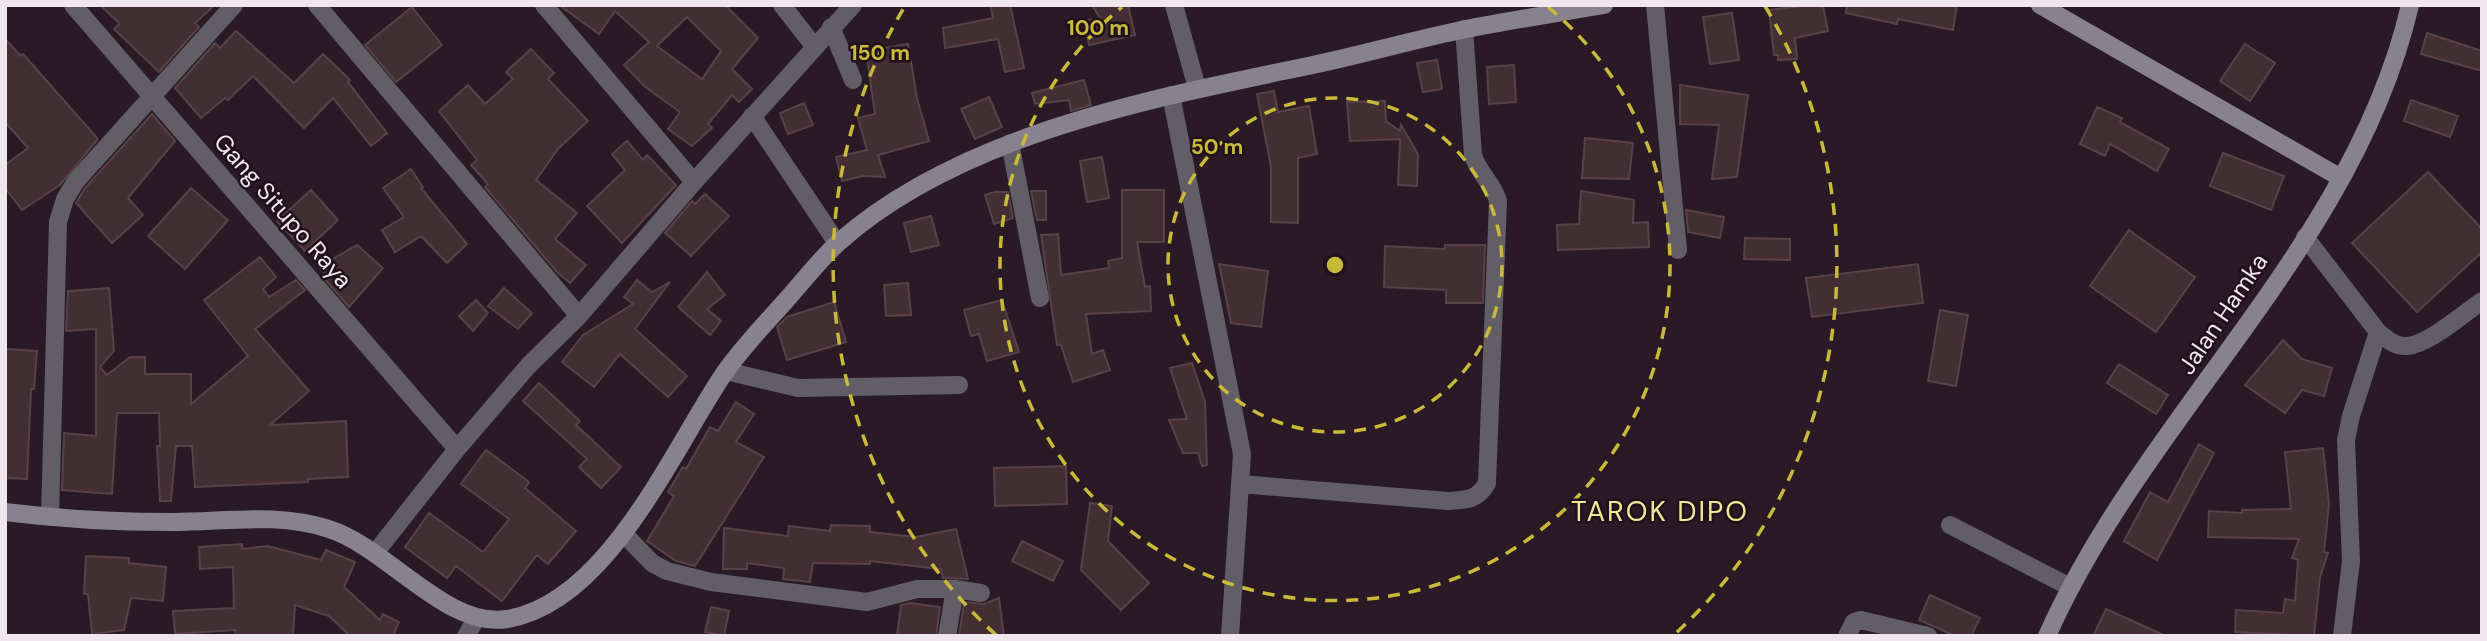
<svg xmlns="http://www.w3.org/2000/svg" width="2487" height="641" font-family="'DM Sans',sans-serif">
<rect width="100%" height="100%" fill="#291a26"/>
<!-- building -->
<path fill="#432e34" stroke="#574248" stroke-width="2" fill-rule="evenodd" d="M100,5h115l-20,18 4,4 -40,45 -45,-43 6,-5z
M559,5h166l33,33 -26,31 20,20 -13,13 -7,-7 -24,29 4,4 -20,18 -24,-17 12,-17 -36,-26 -20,-21 25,-23 -34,-31 -16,23zM687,17l34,34 -19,28 -45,-33z
M990,5h20l14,63 -19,4 -7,-33 -53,9 -2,-20 50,-10z
M1092,5h36l7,30 -46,10 -5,-24 16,-3z
M1809,5h14l5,26 -33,7 2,21 -19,1v-5h-4l-5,-45z
M1847,5h110l-4,25 -55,-11 -1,5 -51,-11z
M412,7l30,38 -46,37 -31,-37z
M1732,13l7,47 -29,4 -7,-47z
M236,31l58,52 29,-29 27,26 -2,2 39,51 -16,13 -38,-48 -29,30 -51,-52 -25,24 -3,-2 -24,20 -26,-30 40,-45 5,5z
M2427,33l55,18v20l-61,-17z
M5,39l16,17 2,-2 75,85 -38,46 -38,25 -17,-22v-23l23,-17 -23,-26z
M908,44l9,54 12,43 -51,14 7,22 -22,-1 -21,5 -6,-24 31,-7 -9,-32 17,-4 -9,-63z
M2245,44l30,19 -25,38 -30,-20z
M531,49l23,24 -6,6 40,42 -30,28 -22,31 41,33 -22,26 31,26 -16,18 -13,-11 -72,-85 3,-3 -17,-19 6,-5 -38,-49 29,-26 17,19 28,-25 -7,-7z
M1437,60l5,29 -19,3 -6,-29z
M1514,65l2,37 -27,2 -2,-37z
M1084,80l7,25 -20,6 -2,-11 -34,4 -3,-11z
M1680,85l68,10 -11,82 -25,2 7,-54 -39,-1z
M1274,91l4,21 31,-6 8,48 -19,4v65l-27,-1v-55l-14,-73z
M989,97l13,30 -27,12 -14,-30z
M2411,100l47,16 -8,21 -46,-16z
M1385,101l1,20 14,10 1,-6 17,29 -1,32 -19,-1 2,-46 -50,2 -3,-39z
M804,103l9,22 -25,9 -8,-21z
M2097,107l25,11 -2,4 49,27 -12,22 -47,-27 -5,12 -25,-12z
M152,114l23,27 -47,57 15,17 -31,28 -36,-40 9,-15z
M1585,138l48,5 -4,36 -47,-1z
M627,141l16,19 4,-5 29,30 -54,58 -35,-37 38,-36 -13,-16z
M2223,153l61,23 -13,34 -61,-24z
M1102,157l7,41 -22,4 -7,-41z
M411,169l12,18 -2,1 46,56 -20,19 -26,-27 -26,16 -13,-22 22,-13 -21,-29z
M2428,172l54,57v23l-65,60 -65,-69z
M191,188l37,32 -43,49 -37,-33z
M311,190l27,30 -33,31 -28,-30z
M1122,190h42v52h-27l8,45 5,-1 1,25 -65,3 6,40 11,-4 7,20 -37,12 -12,-37h-4l-16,-110 17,-1 3,41 48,-7 -1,-7 14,-3z
M1031,191h15v29h-9z
M1581,191l53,9 -1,23 15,-1 1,25 -91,3 -1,-25 22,-1z
M995,192h13l5,26 -19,6 -9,-29z
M705,194l24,22 -38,40 -26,-23 27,-32 3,3z
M1686,210l38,7 -4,21 -32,-6z
M931,216l8,29 -28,7 -7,-29z
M2129,230l66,47 -39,55 -66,-46z
M1745,238l45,1v21l-46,-1z
M357,245l26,23 -34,39 -27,-31 3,-2 -6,-7z
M1445,245h40l-2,58h-37v-13l-62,-3 1,-41 60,3z
M260,257l16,20 -13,12 6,8 27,-17 9,10 -50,39 54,62 -39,34 76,-4 2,56 -40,2v3l-113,5 -3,-41h-16l-5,55h-11l-3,-55h3l-1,-33h-42l-5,81 -50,-4 2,-57 32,3v-107l-30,2 2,-40 41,-3 5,63 -14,16 7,8 23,-18h15v17h46v30l57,-48 -44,-56z
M1219,264l49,7 -7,56 -30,-4z
M1918,264l5,39 -111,14 -6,-39z
M707,272l18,23 -18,14 14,12 -11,14 -32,-28z
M637,280l15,12 18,-10 -35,47 52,47 -19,21 -48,-43 -26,33 -32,-25 21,-27 50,-31 -9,-7z
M908,283l3,32 -25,1 -2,-31z
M504,288l28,25 -14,16 -30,-23z
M476,300l12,13 -15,18 -14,-15z
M1002,300l17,52 -32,9 -8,-27 -8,2 -7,-26z
M834,302l12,40 -59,18 -10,-33 10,-10z
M1940,310l28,5 -12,71 -28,-5z
M2283,340l19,19 30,9 -8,28 -22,-6 -17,23 -40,-28z
M5,349l32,2 -3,38h-3l-4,90 -22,-1z
M1192,363l13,39 2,63 -5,1 -4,-13h-15l-14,-33 18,-1 -17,-51z
M2119,364l49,31 -12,19 -49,-31z
M539,383l41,38 -4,4 45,42 -20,21 -22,-21 8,-8 -64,-58z
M736,402l18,12 -18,28 28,15 -69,109 -19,-5 -29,-20 27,-45 -6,-4 15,-25 3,2 24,-42 8,4z
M2199,444l15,9 -57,107 -33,-19 26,-49 18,10z
M2323,448l6,56 -5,48 4,1 -8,24 -6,59 -79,-4 1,-22 47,3 2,-14 10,2 3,-41 -6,-2 7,-19 -91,-2 1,-26 33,2v-3l49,-1 -6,-57z
M486,450l43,32 -4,6 51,43 -28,33 -11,-9 -35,46 -46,-35 -9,12 -42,-31 24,-34 54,39 26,-33 -48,-35z
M1066,466l1,38 -72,2 -1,-38z
M1090,503l22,3 -4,35 41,42 -28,27 -40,-40z
M831,525l39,1v6l46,5 40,-8 12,50 -25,-1 -2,-9 -71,-8v3l-57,-1 -3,19 -27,-3 1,-11 -37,-5v6h-24l1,-41 64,8 1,-10 41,5z
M1022,541l41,20 -10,20 -41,-20z
M242,544v5l26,-3 53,14 5,-10 29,12 -11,25 36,33 3,-6 16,8 -5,11 3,3h-47l-21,-20 -34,-11 -2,31h-57l-1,-6 -60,4 -2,-23 61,-3 -1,-41 -33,2 -1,-22z
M86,556l43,2v5l37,4 -3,34 -32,-3 -7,32 -32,4 -4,-40h-4z
M1930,595l50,23 -9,18h-16l-36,-16z
M999,598l5,38h-45l5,-34 20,2z
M910,603l30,4 -4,29h-39l4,-31z
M711,607l18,4 -5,25 -19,-4z
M2106,609l60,27h-73z"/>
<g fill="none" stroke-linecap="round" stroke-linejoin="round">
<!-- street -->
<path stroke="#625e66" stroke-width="18" d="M73,5l384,444
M317,5l262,311
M544,5l150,177 159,-177
M782,5l32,41
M1174,5l23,83
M1655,5l23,245
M831,27l22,53
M1171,95l71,359 -12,182
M752,116l85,127
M1010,143l30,155
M2305,237l73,95 -27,84 -5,24 5,121 -9,75
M2378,332c9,7 17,15 29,14 21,-1 57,-33 75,-45
M726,371l72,17 161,-3
M1240,484l208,17c18,-1 30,-1 39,-18l11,-282c-4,-17 -20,-28 -25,-46l-9,-126
M50,517l8,-295 7,-23 11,-18 158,-176
M1950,525l120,62
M624,534l28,29 15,8 44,11 156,20 50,-13h38l26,4
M375,553l82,-104 72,-84 50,-49 115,-134
M466,636l10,-17
M947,636l8,-47
M1847,636l7,-14 7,-2 67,16"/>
<!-- secondary -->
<path stroke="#88818e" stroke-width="18" d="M2040,5l301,173
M5,512c55,7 112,10 167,10 53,0 105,-10 157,7 59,19 118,100 178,90 100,-16 165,-168 216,-244 19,-28 44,-53 66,-78 16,-18 32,-39 50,-55 121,-107 310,-143 464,-175 55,-11 109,-27 163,-38 46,-9 92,-16 138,-24
M2047,636c99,-222 307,-389 363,-631"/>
</g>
<!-- distance rings -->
<g fill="none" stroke="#c9ba3a" stroke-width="3.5" stroke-dasharray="12 9">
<circle cx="1335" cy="265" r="167"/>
<path d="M1548 7A335 335 0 1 1 1122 7"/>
<path d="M996 635A502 502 0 0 1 905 6M1765 6A502 502 0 0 1 1674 635"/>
</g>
<g text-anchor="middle" stroke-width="5" stroke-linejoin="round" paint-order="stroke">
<!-- street labels -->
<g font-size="24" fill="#f0e6ed" stroke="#20111c">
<text transform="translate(283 211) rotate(49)" y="8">Gang Situpo Raya</text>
<text transform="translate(2223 314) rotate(-56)" y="8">Jalan Hamka</text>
</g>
<!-- quarter labels -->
<g font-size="28" letter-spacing="2" fill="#f0e898" stroke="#20111c">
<text x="1660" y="521">TAROK DIPO</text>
</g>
</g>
<circle cx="1335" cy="265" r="10" fill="#c9ba3a" stroke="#20111c" stroke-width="3.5"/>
<g font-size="21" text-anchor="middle" font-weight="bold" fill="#c9ba3a" stroke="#20111c" stroke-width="5" stroke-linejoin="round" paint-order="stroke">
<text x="1098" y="35">100 m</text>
<text x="880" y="60">150 m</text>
<text x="1217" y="154">50 m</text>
</g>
<!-- border -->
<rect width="2487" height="641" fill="none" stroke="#f0e6ed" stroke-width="14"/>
</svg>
